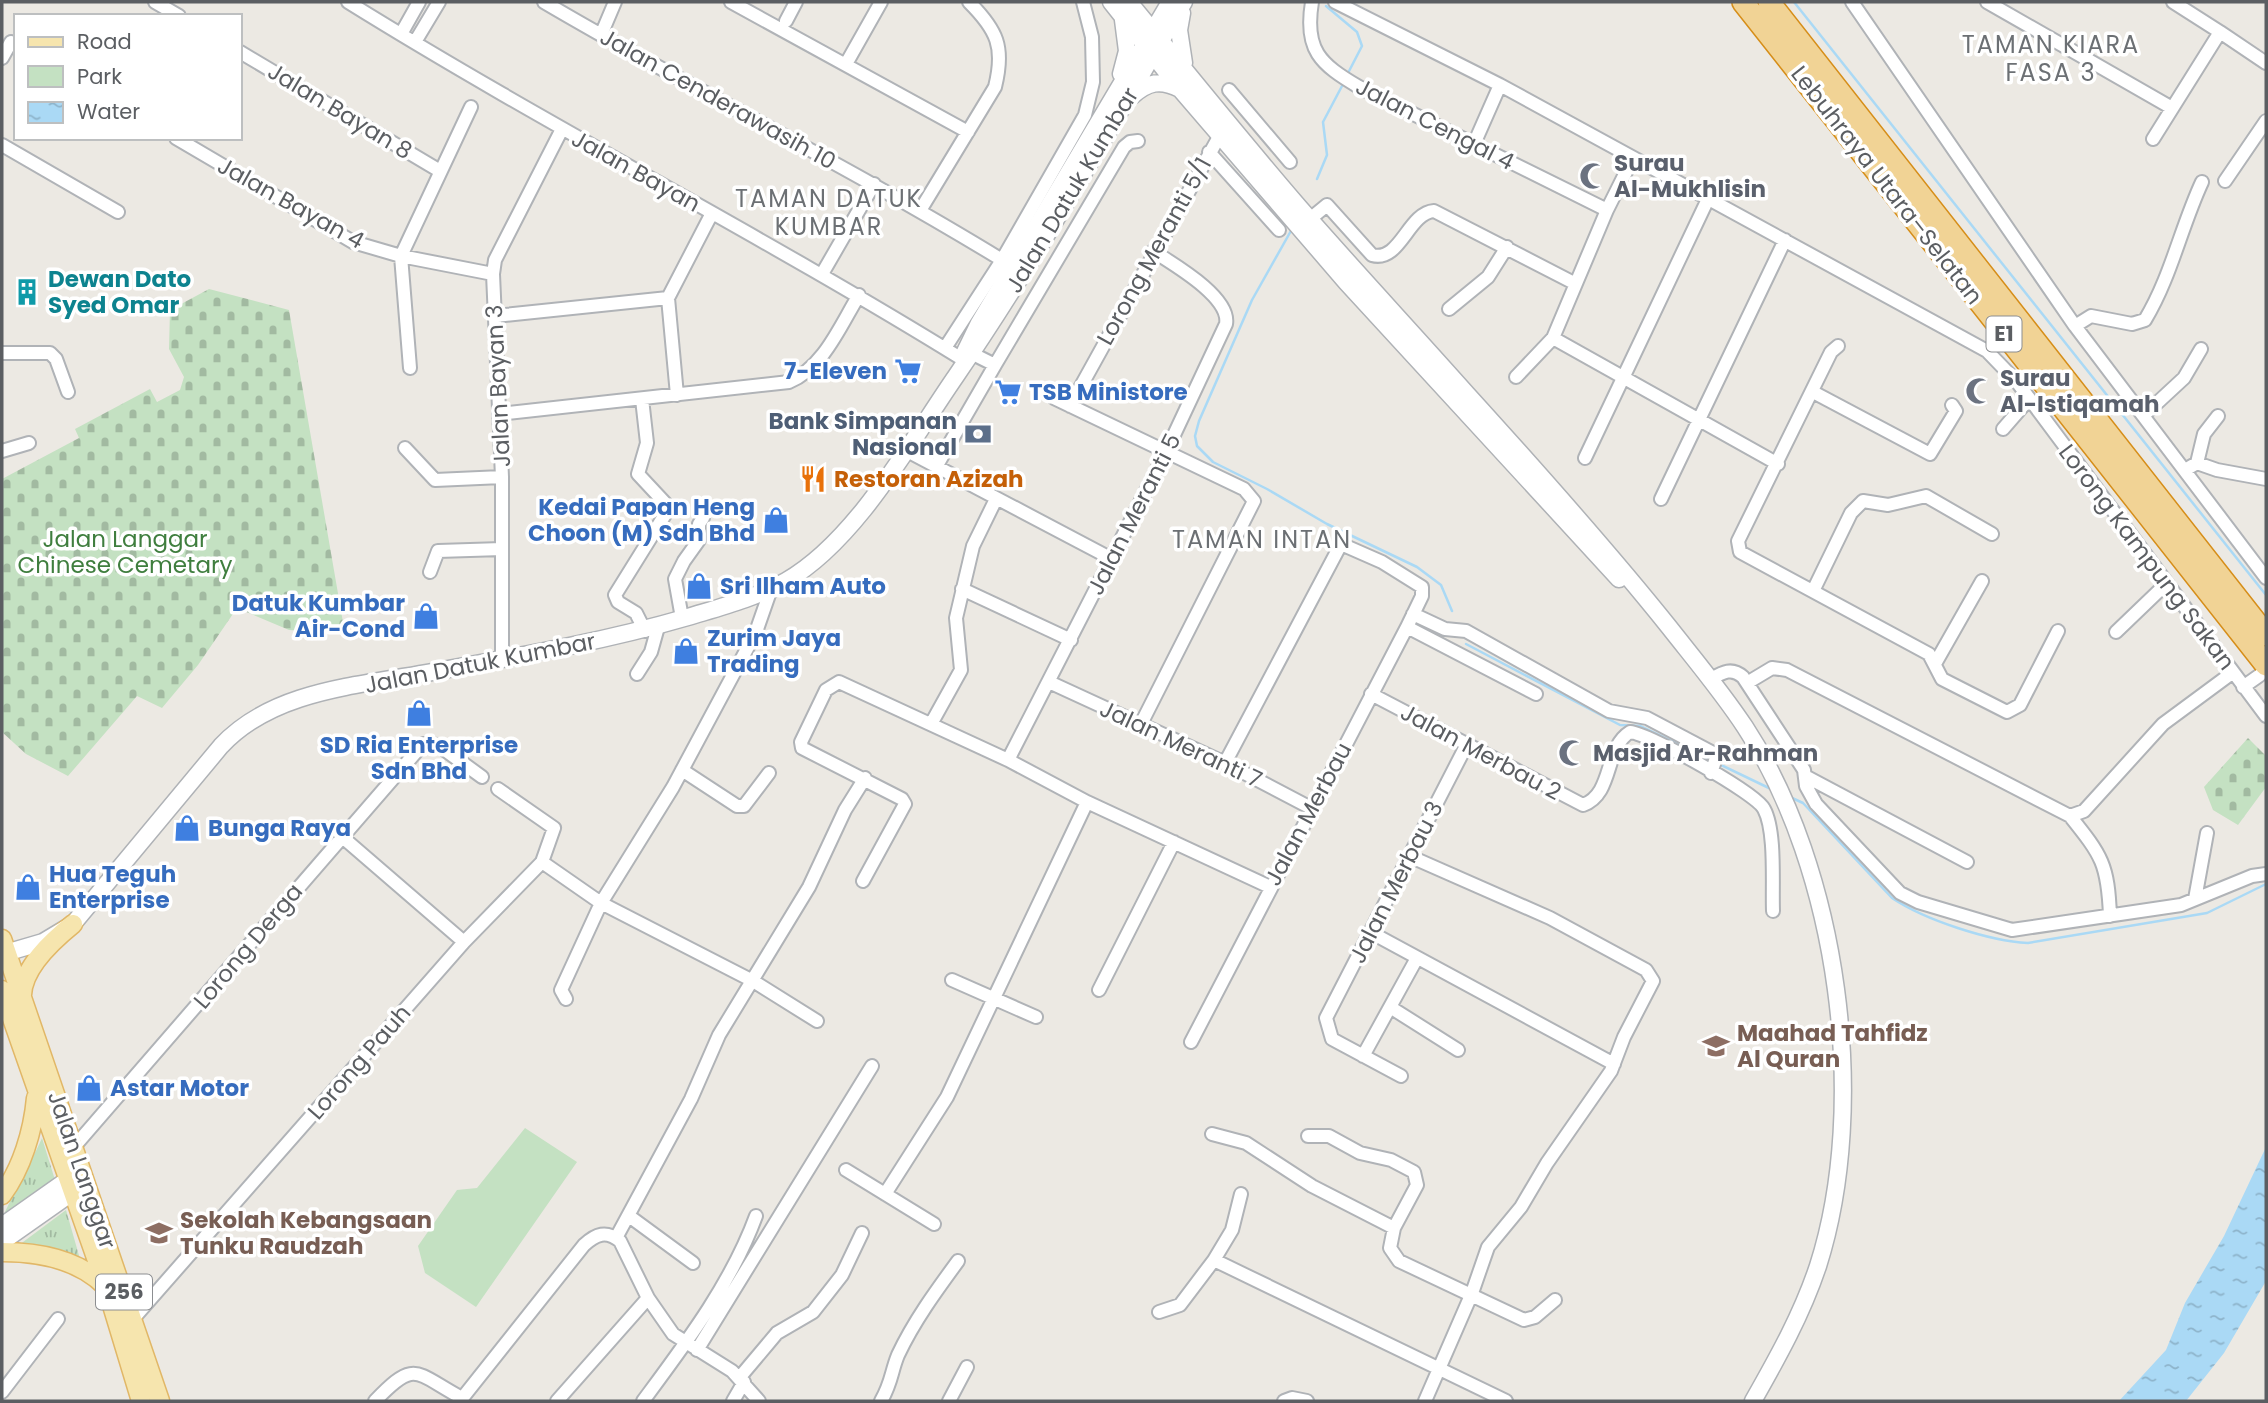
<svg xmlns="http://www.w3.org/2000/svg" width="2268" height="1403" font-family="Poppins,sans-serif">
<defs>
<pattern id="grass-tufts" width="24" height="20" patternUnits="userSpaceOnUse" patternTransform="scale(1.75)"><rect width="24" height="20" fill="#c4e1c2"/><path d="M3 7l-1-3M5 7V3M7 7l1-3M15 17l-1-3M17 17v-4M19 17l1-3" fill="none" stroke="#a2baa1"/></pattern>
<pattern id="cemetery-stones" width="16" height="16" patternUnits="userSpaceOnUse" patternTransform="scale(1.75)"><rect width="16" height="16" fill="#c4e1c2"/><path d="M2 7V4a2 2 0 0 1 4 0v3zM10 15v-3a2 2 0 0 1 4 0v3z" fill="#a2baa1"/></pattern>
<pattern id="water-ripples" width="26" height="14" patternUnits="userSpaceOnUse" patternTransform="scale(1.75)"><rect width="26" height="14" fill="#aad9f5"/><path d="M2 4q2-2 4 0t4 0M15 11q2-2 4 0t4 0" fill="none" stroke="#8db3ca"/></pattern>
</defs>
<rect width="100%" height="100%" fill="#ece9e3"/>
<!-- grass -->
<path fill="url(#grass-tufts)" d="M42,1138l13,42 -53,41c0,-7 34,-68 40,-83z
M66,1210l14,49 -65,-11z"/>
<!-- cemetery -->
<path fill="url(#cemetery-stones)" d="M209,289l80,21 56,324 -56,-4 -52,-22 -39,57 -36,43 -25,-12 -69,80 -42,-22 -24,-22v-253l77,-41 -4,-9 75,-40 7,13 23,-12 4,-13 -15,-28 1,-39z
M2248,738l18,18v31l-28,38 -25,-15 -9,-23z"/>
<!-- park -->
<path fill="#c4e1c2" d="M525,1128l52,34 -101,145 -51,-34 -7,-27 39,-56 20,-2z"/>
<!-- water -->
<path fill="url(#water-ripples)" d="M2266,1147v134l-42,72 -38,48h-67l47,-51 19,-47 39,-67z"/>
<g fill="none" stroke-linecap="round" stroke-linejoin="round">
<!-- stream -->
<path stroke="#aad9f5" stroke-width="2.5" d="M1794,2l472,593
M1326,6l31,26 5,14 -15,29
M1317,179l10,-24 -4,-33 19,-36
M1292,229l-40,71 -53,121 -4,15 2,10 16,16 54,27 60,35 90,43 24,18 11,26
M1466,644l154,81 20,1 71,34
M1717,763l54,26
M1790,797l13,6 89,95c33,22 97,43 136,45l179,-30 59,-29"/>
<defs>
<path id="minor" d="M155,2l24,14
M348,2c201,125 412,232 614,357
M544,2c151,89 308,166 458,258
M731,2l237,130
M1312,2c-8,48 8,62 47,85l248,123
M1335,2l165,83 487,266 30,31 249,334
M1852,2l223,324 191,252
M1987,2l185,106
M2173,2l47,30
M786,21l10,-19
M401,34l18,-32
M601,35l14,-33
M415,42l24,-40
M240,52l200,119
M2,58l9,-16
M846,64l35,-62
M1229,90l61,72
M176,138l177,104 48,14 92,18
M2153,139l67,-107 46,31
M1474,144l26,-59
M2,145l116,67
M1209,152l70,78
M2225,181l41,-60
M921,209l74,-122c10,-40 2,-57 -26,-85
M1310,219l17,-14 45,50c28,8 36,-42 62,-44l140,72
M822,274l52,-90
M1449,309l39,-32 19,-30
M495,316l173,-18
M2075,326l16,-10 41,8 13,-4c26,-43 36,-93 57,-138
M1553,338l225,126
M1838,346l-7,6 -93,189 2,11 189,102 13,25 65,33 13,-7 38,-74
M945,348l57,-88 83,-145 8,-33 -1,-45 -9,-35
M2,353h48l6,6 12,33
M995,365l129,-218 6,-5 8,-1
M410,368l-9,-112 70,-149
M1516,377l37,-39 54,-128 26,-52
M1813,392l117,62 26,-43 -4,-6
M677,395l-9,-97 44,-85
M1054,398l190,91 10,12 -113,223
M642,399l5,44 -9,31 28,30v9l-51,82 3,7 18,11 9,18
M1070,406l150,-271
M499,414l290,-32c35,-15 51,-56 70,-87
M2144,415l40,-37 17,-29
M2003,429l26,-30
M405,448l30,32 67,-3
M2,451l27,-8
M909,452l203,107
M1585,458l123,-259
M2197,463l7,-29 14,-18
M936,467l59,-102 -22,-11
M2185,470l12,-7 20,7 49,9
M1661,499l124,-259
M430,572l8,-21 64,-2
M962,589l109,51
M1813,591l38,-78 12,-12 25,4 38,-9 66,38
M1413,614l32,15 21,2 143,80 38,7 70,37 -6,18
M682,618l-7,-39 9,-18 15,-21v-16l4,-6
M1407,627l129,67
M2116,632l50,-48
M502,659v-182l-9,-203 2,-14 67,-131
M1936,662l46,-81
M637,674l14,-22 7,-25
M1711,679c12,-7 21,-12 32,-2l61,93 2,16 10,18 84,89 18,9 94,28 169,-25 71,-29 14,-2
M1049,682l176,81 86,45
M1747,683l25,-15 15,2 283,146 14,-5 79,-87 69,-51
M2243,687l17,-12
M1371,694l212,111c31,-11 21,-57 47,-73 20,2 126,61 134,77 12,22 8,75 9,102
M931,724l30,-54 -5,-52 17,-72 23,-47
M1008,760l158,-308 60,-128c5,-27 -53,-60 -73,-73
M682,770l55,36h7l25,-33
M1807,777l160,85
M498,789l56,39 -12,34
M2070,816c32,40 38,48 40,100
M340,835l124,107
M1409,856l141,62 96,52 7,11 -29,56 -13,34 -64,92 -26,44 -33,40 -16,46 -47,108
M863,881l42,-77 -3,-5 -100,-51 -1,-6 25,-52 13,-8 169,78 79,42 183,85
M2195,899l12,-66
M1370,932l244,132
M952,980l84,37
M1099,990l75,-148
M566,999l-5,-9 40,-87 72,-116 83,-155 15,-43
M1390,1007l68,43
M1191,1042l216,-415 15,-31v-9l-40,-25 -41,-18 -116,219
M1363,1056l54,-98
M1401,1076l-69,-37 -6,-21 140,-272
M1212,1134l34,9 66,43 82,42 -4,20 9,13 125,59 11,-3 20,-17
M1308,1136h21l31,17 31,7 23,12 3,13 -23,43
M73,1148l350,-404 15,1 44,32
M846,1170l88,54
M885,1194l62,-97 140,-295
M629,1216l64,47
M616,1238l75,-139 28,-64 90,-148 36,-77 20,-32
M1214,1260l18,-30 9,-36
M1159,1312l21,-7 34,-45 292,141
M133,1319l331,-377 78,-80 59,41 152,78 64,40
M697,1350l175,-284
M740,1377l37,-44 36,-21 29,-37 20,-42
M2,1392l56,-73
M375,1401c41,-43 40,-28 87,-3
M460,1401l124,-156c12,-11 22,-15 36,-4l28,57 25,36 59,37 27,30
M557,1401l91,-103
M643,1401c43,-58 88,-117 113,-185
M733,1401l11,-19
M881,1401c11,-19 10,-29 17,-46 16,-34 38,-64 60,-94
M949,1401l18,-34
M1284,1401l8,-3 15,3"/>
<path id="secondary" d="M1111,2l69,87 166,193 273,297
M1129,2c56,68 112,138 170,205 55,63 112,124 168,187 69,76 138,153 202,233 26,33 53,65 76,100 93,142 125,376 73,539 -16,48 -40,91 -65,135
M1182,13l-3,17 5,33
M1121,74l6,-23 -4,-31
M1132,96c16,-14 28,-17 48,-7
M963,356l16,-33 191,-321
M2,954l41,-12 30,-18 148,-178c51,-55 134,-60 205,-73 88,-16 176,-31 262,-56 33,-10 68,-19 98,-36 70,-40 125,-140 170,-205 82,-120 154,-249 228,-374
M2,1226l75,-53
M2,1242l81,-57"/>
<path id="primary" d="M2,939l158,462
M2,990l105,299 34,112
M22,995c1,-28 30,-54 51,-71
M2,1195c20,-27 31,-64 34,-97
M2,1252c37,0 76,7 103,34"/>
<path id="motorway" d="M1743,2l523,663
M1769,2l497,633"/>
</defs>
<!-- minor casing -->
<use href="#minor" stroke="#b0b3b7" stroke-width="16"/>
<!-- secondary casing -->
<use href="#secondary" stroke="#afb2b6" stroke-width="19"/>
<!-- primary casing -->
<use href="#primary" stroke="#e1b767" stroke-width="21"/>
<!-- motorway casing -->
<use href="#motorway" stroke="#d68e19" stroke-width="24"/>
<!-- minor -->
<use href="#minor" stroke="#fff" stroke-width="12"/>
<!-- secondary -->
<use href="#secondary" stroke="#fff" stroke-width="16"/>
<!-- primary -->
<use href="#primary" stroke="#f6e5ae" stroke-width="18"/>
<!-- motorway -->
<use href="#motorway" stroke="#f1d395" stroke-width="21"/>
</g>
<!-- icons -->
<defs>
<symbol id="mosque-bare" viewBox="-9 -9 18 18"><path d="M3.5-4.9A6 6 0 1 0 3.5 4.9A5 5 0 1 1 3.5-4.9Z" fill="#6b7280" stroke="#fff" stroke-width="2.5" paint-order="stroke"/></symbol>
<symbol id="building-bare" viewBox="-9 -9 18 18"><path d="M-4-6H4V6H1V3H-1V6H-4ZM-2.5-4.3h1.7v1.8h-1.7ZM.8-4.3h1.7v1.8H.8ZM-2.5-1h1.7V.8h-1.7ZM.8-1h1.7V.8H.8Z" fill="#0f9aa8" stroke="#fff" stroke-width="2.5" paint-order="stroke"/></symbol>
<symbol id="supermarket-bare" viewBox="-9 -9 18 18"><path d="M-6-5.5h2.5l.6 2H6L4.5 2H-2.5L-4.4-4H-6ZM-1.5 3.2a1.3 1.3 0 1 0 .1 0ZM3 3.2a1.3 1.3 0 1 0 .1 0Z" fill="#3f7fe0" stroke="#fff" stroke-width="2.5" paint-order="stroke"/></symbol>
<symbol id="bank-bare" viewBox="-9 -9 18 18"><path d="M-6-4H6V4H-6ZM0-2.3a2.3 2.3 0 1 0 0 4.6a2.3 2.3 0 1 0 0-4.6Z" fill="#5c6f8a" stroke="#fff" stroke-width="2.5" paint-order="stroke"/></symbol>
<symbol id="restaurant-bare" viewBox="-9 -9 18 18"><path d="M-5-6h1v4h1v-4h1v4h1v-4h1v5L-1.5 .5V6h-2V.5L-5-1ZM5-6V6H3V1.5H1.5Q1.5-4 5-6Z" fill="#e8710a" stroke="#fff" stroke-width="2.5" paint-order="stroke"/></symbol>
<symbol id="shop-bare" viewBox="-9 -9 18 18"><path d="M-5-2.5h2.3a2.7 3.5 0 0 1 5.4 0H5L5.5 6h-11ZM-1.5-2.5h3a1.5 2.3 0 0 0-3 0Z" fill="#3f7fe0" stroke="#fff" stroke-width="2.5" paint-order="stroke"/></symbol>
<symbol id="school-bare" viewBox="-9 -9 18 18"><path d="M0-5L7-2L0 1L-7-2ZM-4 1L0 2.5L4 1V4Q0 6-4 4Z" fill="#8d6e63" stroke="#fff" stroke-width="2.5" paint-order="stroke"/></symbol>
</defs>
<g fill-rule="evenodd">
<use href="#mosque-bare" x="1574" y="157" width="38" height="38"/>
<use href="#building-bare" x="8" y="273" width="38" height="38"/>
<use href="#supermarket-bare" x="889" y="352" width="38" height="38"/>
<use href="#mosque-bare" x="1960" y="372" width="38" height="38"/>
<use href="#supermarket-bare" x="989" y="373" width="38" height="38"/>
<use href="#bank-bare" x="959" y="415" width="38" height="38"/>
<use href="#restaurant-bare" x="794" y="460" width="38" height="38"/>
<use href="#shop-bare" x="757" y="501" width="38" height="38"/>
<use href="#shop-bare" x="680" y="567" width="38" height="38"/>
<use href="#shop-bare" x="407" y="597" width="38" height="38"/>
<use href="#shop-bare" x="667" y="632" width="38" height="38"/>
<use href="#shop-bare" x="400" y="694" width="38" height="38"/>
<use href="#mosque-bare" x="1553" y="734" width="38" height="38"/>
<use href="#shop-bare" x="168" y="809" width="38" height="38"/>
<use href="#shop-bare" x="9" y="868" width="38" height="38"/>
<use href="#school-bare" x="1697" y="1027" width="38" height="38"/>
<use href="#shop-bare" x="70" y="1069" width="38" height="38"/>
<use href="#school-bare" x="140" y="1214" width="38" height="38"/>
</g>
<g text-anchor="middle" stroke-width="7" stroke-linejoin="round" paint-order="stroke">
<!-- shield labels -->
<g fill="#fff" stroke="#8c8e91" stroke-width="2">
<rect x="1986.5" y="316.5" width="35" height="35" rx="5"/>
<rect x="96" y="1274.5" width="56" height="35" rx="5"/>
</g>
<g font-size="21" font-weight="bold" fill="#5b5e62">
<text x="2004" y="341">E1</text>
<text x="124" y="1299">256</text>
</g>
<!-- street labels -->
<g font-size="23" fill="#5b5e62" stroke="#fff">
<text transform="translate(718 99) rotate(29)" y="8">Jalan Cenderawasih 10</text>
<text transform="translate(340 111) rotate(31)" y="8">Jalan Bayan 8</text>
<text transform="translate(1435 124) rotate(27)" y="8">Jalan Cengal 4</text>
<text transform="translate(636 171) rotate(29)" y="8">Jalan Bayan</text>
<text transform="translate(1887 185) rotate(52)" y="8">Lebuhraya Utara–Selatan</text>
<text transform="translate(1072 190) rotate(-59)" y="8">Jalan Datuk Kumbar</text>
<text transform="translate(291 203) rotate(29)" y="8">Jalan Bayan 4</text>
<text transform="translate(1154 251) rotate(-61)" y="8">Lorong Meranti 5/1</text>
<text transform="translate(498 386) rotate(-93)" y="8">Jalan Bayan 3</text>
<text transform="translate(1134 514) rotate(-63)" y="8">Jalan Meranti 5</text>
<text transform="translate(2147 557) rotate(53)" y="8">Lorong Kampung Sakan</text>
<text transform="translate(480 663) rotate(-11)" y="8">Jalan Datuk Kumbar</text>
<text transform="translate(1181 744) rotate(25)" y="8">Jalan Meranti 7</text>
<text transform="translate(1481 752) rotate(28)" y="8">Jalan Merbau 2</text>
<text transform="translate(1308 814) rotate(-62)" y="8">Jalan Merbau</text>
<text transform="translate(1396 882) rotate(-63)" y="8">Jalan Merbau 3</text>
<text transform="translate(248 946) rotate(-50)" y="8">Lorong Derga</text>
<text transform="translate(359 1062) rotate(-49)" y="8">Lorong Pauh</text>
<text transform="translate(82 1170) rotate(71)" y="8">Jalan Langgar</text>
</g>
<!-- worship labels -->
<g font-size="23" font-weight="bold" fill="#5b616d" stroke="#fff" text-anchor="start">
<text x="1614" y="171">Surau<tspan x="1614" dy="26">Al-Mukhlisin</tspan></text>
<text x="2000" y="386">Surau<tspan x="2000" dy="26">Al-Istiqamah</tspan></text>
<text x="1593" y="761">Masjid Ar-Rahman</text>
</g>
<!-- culture labels -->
<g font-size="23" font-weight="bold" fill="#0d838f" stroke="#fff" text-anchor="start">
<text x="48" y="287">Dewan Dato<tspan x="48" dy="26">Syed Omar</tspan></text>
</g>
<!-- shop labels -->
<g font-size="23" font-weight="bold" fill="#366cbe" stroke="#fff" text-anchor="start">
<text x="887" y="379" text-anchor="end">7-Eleven</text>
<text x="1029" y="400">TSB Ministore</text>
<text x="755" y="515" text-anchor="end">Kedai Papan Heng<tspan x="755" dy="26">Choon (M) Sdn Bhd</tspan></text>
<text x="720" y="594">Sri Ilham Auto</text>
<text x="405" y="611" text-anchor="end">Datuk Kumbar<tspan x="405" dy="26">Air-Cond</tspan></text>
<text x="707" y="646">Zurim Jaya<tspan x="707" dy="26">Trading</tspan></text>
<text x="419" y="753" text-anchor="middle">SD Ria Enterprise<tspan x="419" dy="26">Sdn Bhd</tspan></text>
<text x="208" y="836">Bunga Raya</text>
<text x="49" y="882">Hua Teguh<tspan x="49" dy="26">Enterprise</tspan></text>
<text x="110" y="1096">Astar Motor</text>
</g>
<!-- service labels -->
<g font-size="23" font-weight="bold" fill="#4e5e75" stroke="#fff" text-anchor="end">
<text x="957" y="429">Bank Simpanan<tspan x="957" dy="26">Nasional</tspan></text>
</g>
<!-- food labels -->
<g font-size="23" font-weight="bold" fill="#c56008" stroke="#fff" text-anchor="start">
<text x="834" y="487">Restoran Azizah</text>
</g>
<!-- park labels -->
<g font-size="23" fill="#3f7e3e" stroke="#fff">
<text x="125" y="547">Jalan Langgar<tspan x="125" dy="26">Chinese Cemetary</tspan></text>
</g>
<!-- education labels -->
<g font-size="23" font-weight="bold" fill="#785e54" stroke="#fff" text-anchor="start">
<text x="1737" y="1041">Maahad Tahfidz<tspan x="1737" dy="26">Al Quran</tspan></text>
<text x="180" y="1228">Sekolah Kebangsaan<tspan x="180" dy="26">Tunku Raudzah</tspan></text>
</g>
<!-- neighbourhood labels -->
<g font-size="24" letter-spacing="2" fill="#6c7074" stroke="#fff">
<text x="2051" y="53">TAMAN KIARA<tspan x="2051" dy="28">FASA 3</tspan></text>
<text x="829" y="207">TAMAN DATUK<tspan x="829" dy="28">KUMBAR</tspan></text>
<text x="1262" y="548">TAMAN INTAN</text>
</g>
</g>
<!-- border -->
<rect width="2268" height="1403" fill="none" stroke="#5b5e62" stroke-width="7"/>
<!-- legend -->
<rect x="14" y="14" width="228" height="126" fill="#ffffff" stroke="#bdbfc0" stroke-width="2"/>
<rect x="28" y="37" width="35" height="10" fill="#f6e5ae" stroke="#bdbfc0" stroke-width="2"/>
<text x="77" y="49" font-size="21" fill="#5b5e62">Road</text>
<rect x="28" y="66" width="35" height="21" fill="#c4e1c2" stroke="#bdbfc0" stroke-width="2"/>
<text x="77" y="84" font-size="21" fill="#5b5e62">Park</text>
<rect x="28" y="102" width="35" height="21" fill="url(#water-ripples)" stroke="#bdbfc0" stroke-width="2"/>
<text x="77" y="119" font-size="21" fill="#5b5e62">Water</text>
</svg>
